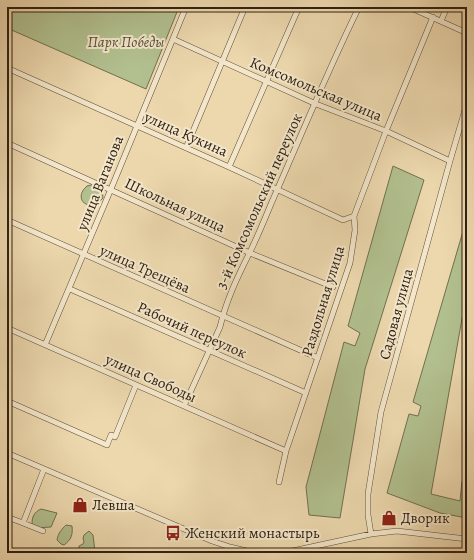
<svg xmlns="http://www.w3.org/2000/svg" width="474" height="560" font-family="Alegreya,serif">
<rect width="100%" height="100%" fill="#edd8ae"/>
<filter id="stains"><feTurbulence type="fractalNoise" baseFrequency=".005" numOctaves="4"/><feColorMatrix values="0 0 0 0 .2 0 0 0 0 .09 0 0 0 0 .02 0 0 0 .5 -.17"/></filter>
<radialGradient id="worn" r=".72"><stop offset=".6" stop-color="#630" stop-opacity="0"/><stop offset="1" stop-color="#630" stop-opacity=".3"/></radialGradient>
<!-- green -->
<path fill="#b2c08f" stroke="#717050" d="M7,7h172l-33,82 -139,-61z
M393,166l31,14 -59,189 -25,149 -31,-3 -3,-28 38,-145 11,4 5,-13 -12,-7z
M95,184l7,5 1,9c-14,16 -31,1 -16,-12z
M466,221l1,78 -4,14 -32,181 29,7 2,-20 5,1v36l-27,-5 -53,-20 22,-79 9,2 3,-10 -8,-4z
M41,509l16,4 -6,14 -16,1 -3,-4c0,-7 2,-12 9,-15z
M66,525l6,1c1,9 -1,14 -8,19l-3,-1 -4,-4c1,-7 5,-11 9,-15z
M89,531l4,4 2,17 -14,1 1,-2h-3v-5l4,-2 1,-2 -1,-4 1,-3z"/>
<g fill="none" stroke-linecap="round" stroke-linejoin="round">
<defs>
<path id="minor" d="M409,7l58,26
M441,21l6,-14
M173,39l143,65 70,27 64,30
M7,68l222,99 114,53 11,-4
M7,143l243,110 83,34
M186,148l59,-141
M229,167l70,-160
M7,220l311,138
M70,289l236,104
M7,328l279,123
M45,345l66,-156 75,-182
M7,401l100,44 4,-10 4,2 21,-52
M184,406l36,-79c6,-26 17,-49 29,-73 8,-16 15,-33 22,-50 29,-66 56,-132 88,-197
M7,453l205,88 18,6 25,6
M279,482l7,-31 64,-188 5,-33 -1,-14 32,-85 47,-114
M7,517l16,6 21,-54
M23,523l20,8
M371,534l-3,-19v-21l13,-82 69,-251 17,-58
M283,553l88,-19 26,-3 70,8"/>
</defs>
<!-- minor casing -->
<use href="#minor" stroke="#5f4e39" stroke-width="6"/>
<!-- minor -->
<use href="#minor" stroke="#f3e6ca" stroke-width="5"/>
</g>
<!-- icons -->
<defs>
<symbol id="shop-bare" viewBox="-9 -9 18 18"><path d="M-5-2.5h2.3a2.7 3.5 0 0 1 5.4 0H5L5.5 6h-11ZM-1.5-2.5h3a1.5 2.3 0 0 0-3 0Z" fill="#8f2418" stroke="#f3e6ca" stroke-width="2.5" paint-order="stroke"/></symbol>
<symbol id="bus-bare" viewBox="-9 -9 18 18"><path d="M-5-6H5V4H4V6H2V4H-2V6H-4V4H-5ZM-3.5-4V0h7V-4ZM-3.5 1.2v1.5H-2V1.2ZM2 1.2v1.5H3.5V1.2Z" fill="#8f2418" stroke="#f3e6ca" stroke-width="2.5" paint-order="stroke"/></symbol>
</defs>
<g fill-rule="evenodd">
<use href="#shop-bare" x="69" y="494" width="22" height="22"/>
<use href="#shop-bare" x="378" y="507" width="22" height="22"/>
<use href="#bus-bare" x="162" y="522" width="22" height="22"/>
</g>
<g text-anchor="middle" stroke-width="4" stroke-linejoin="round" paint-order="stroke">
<!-- park labels -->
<g font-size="15" font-style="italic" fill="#575038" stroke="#f3e6ca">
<text x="126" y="47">Парк Победы</text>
</g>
<!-- street labels -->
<g font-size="15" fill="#302012" stroke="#f3e6ca">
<text transform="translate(316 89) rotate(23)" y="5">Комсомольская улица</text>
<text transform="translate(186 134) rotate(24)" y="5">улица Кукина</text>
<text transform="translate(100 183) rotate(-68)" y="5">улица Ваганова</text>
<text transform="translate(259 201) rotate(-66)" y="5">3-й Комсомольский переулок</text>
<text transform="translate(175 205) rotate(25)" y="5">Школьная улица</text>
<text transform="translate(145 269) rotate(24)" y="5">улица Трещёва</text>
<text transform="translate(323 301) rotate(-73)" y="5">Раздольная улица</text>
<text transform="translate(396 314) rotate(-75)" y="5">Садовая улица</text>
<text transform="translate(192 330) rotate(24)" y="5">Рабочий переулок</text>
<text transform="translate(151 378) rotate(24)" y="5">улица Свободы</text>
</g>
<!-- poi labels -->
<g font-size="15" fill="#302012" stroke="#f3e6ca" text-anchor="start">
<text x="92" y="510">Левша</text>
<text x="401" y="523">Дворик</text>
<text x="185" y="538">Женский монастырь</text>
</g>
</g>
<!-- margin -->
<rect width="474" height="560" fill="none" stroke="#edd8ae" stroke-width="24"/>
<rect x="8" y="8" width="458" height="544" fill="none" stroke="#302012" stroke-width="2"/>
<rect x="12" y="12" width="450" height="536" fill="none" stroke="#302012"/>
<rect width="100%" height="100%" filter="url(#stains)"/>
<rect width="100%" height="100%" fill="url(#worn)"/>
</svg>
